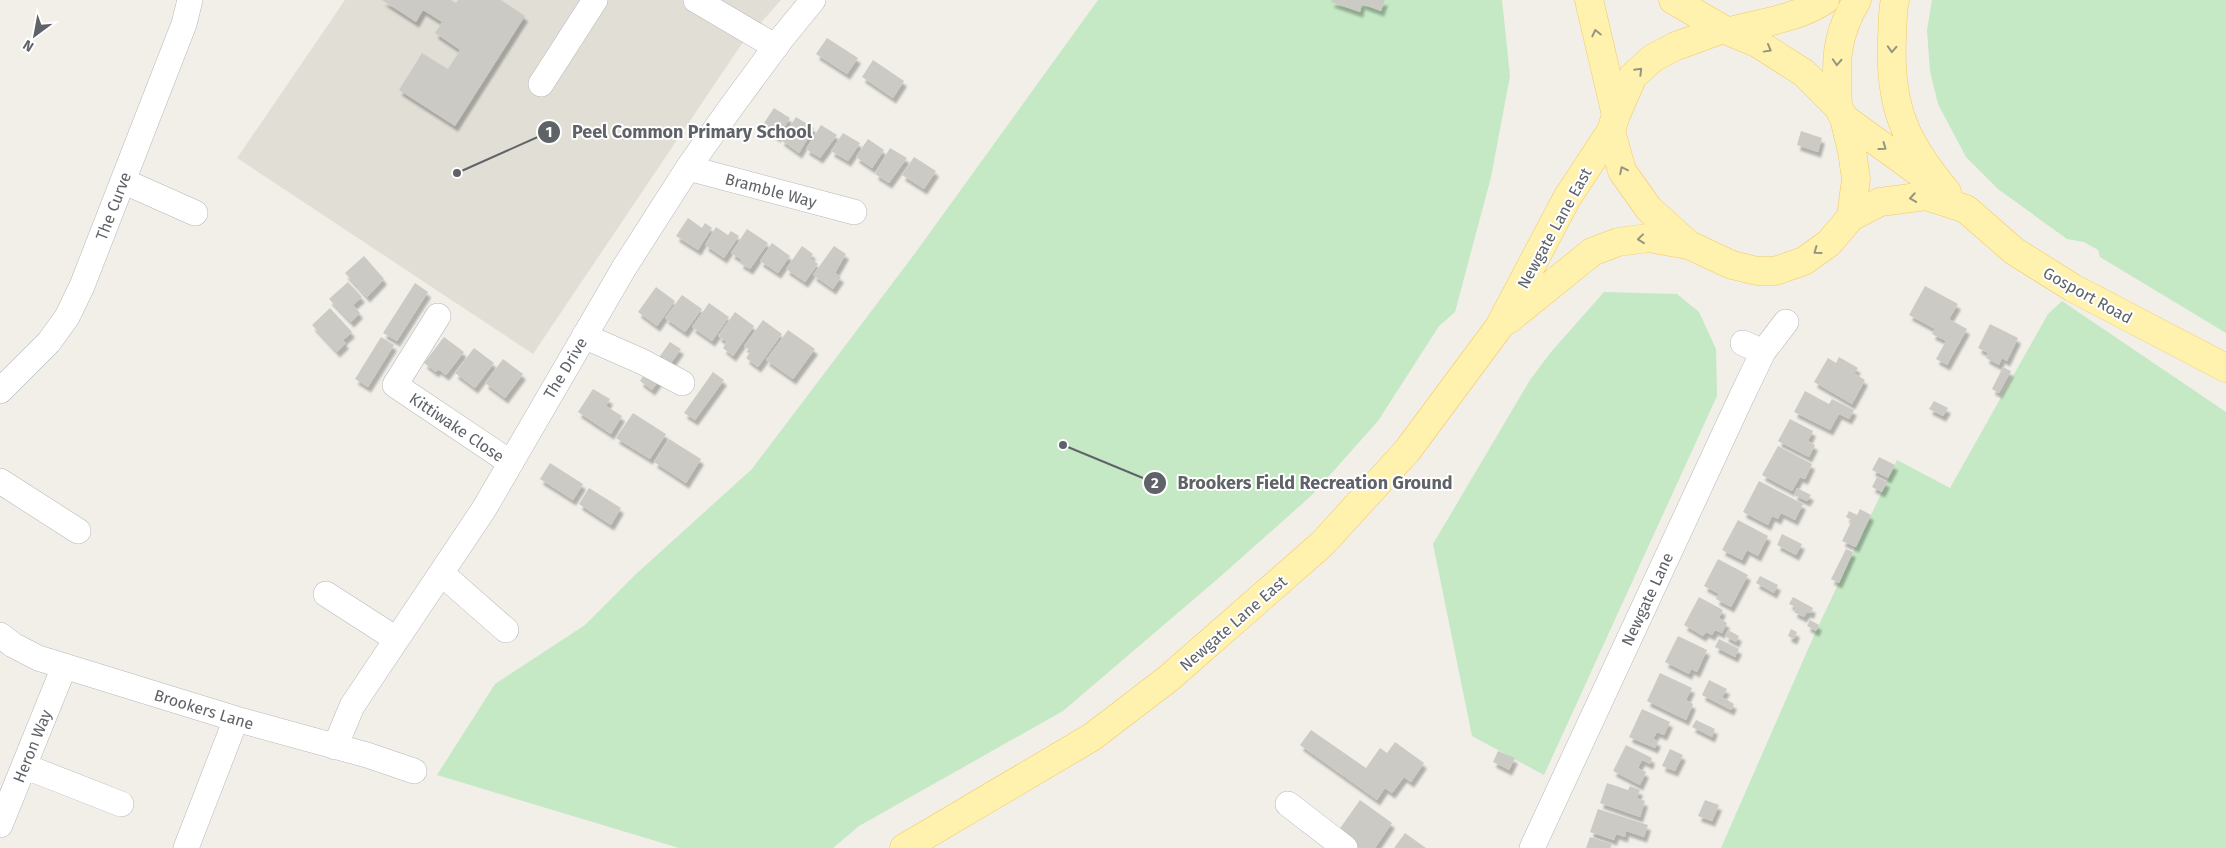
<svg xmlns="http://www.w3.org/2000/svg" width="2226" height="848" font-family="'Fira Sans',sans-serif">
<defs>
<filter id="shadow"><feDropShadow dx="3" dy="5.5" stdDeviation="1" flood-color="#0004"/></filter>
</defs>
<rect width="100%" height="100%" fill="#f1efe8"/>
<!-- education -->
<path fill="#e1ded6" d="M345,0h436l-40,45 -208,309 -296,-196z"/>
<!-- green -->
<path fill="#c5e8c5" d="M1098,0h404l8,76 -19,101 -36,135 -16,14 -61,95 -66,74 -91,81 -158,135 -204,115 -26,22h-154l-242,-73 58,-91 90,-59 50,-50 117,-106 161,-213z
M1932,0h294v333l-126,-76 -2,-7 -14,-8 -17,-3 -69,-50 -32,-32 -28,-53 -8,-33 -3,-41z
M1604,292l73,2 22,18 17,37 1,47 -173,379 -72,-39 -39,-192 97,-164 21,-28z
M2062,301l164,111v436h-505l95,-217 81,-171 53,28 98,-174z"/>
<!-- building -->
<path fill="#cccac5" filter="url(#shadow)" d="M382,0h69l5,3 2,-3h43l24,16 -70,110 -56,-36 23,-37 26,16 12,-19 -25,-17 7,-11 -19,-12 -7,12z
M1332,0h53l-4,11 -19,-7 -2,8 -29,-10z
M827,38l31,20 -11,16 -31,-20z
M873,60l31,21 -11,17 -31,-21z
M774,108l16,10 -12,19 -16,-11z
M796,117l18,11 -15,25 -18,-13z
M821,125l16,10 -17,23 -14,-9z
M1801,131l21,7 -4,14 -21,-7z
M843,133l17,10 -12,18 -17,-10z
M868,139l16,11 -12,18 -16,-11z
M890,148l17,10 -18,25 -14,-9z
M914,157l22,14 -12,18 -22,-14z
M688,218l14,10 3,-5 7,5 -14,22 -22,-14z
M716,227l12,8 3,-4 8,5 -15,22 -19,-13z
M747,229l21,14 -18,26 -10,-6 2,-3 -11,-7z
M772,243l18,13 -12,17 -18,-12z
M802,246l11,8 -3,4 8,6 -13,18 -19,-13z
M834,246l12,8 -11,19 6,4 -8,12 -20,-14z
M364,256l20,23 -17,18 -22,-24z
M348,282l14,15 -9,8 7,8 -9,9 -22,-23z
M415,283l13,9 -31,49 -14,-8z
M1925,286l33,18 -9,15 18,10 -20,36 -11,-6 10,-18 -14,-7 3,-5 -26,-14z
M656,287l19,14 -18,25 -19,-14z
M682,295l20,14 -17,23 -20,-14z
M709,303l20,14 -17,24 -20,-14z
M330,308l22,24 -9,8 3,3 -9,9 -25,-27z
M735,312l19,14 -21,30 -10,-8 4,-6 -9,-6z
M763,320l19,14 -24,33 -12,-9 5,-7 -7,-5z
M1990,324l28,14 -11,23 -5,-3 -3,7 -13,-7 2,-5 -10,-5z
M788,330l27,19 -22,30 -27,-19z
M381,337l13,8 -26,42 -13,-8z
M444,337l20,15 -18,23 -8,-6 -2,3 -12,-9z
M670,342l11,7 -13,18 -11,-7z
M474,348l20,15 -19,25 -20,-15z
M1839,357l19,11 -4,5 11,7 -13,24 -38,-22 14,-24 8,5z
M503,359l20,15 -18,24 -20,-15z
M2003,367l8,4 -12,22 -7,-4z
M647,371l13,8 -8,11 -12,-9z
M713,372l11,8 -29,40 -11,-7z
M593,389l17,10 -4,7 16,10 -11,18 -33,-22z
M1805,391l24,13 3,-5 22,11 -5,9 -10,-5 -9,16 -36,-18z
M1934,401l14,7 -5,8 -14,-7z
M633,413l33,21 -16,25 -34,-21z
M1790,419l23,12 -5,10 7,4 -6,12 -31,-16z
M669,439l32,20 -15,24 -32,-21z
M1778,446l34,18 -7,15 -5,-2 -8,14 -30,-16z
M1879,457l16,8 -7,13 -16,-8z
M550,463l33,21 -10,16 -33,-21z
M1877,477l10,5 -5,10 -10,-5z
M1759,481l44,23 -8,16 -14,-7 -3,6 -6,-3 -4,9 -25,-13z
M589,488l32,20 -10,17 -32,-21z
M1797,488l14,7 -4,6 -13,-6z
M1860,509l11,6 -15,32 -14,-6 10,-21 -6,-3 3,-6 8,4z
M1738,520l30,16 -10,20 -11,-6 -5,10 -20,-10z
M1782,534l20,10 -6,11 -19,-10z
M1846,549l7,3 -14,31 -8,-4z
M1718,559l30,16 -17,32 -15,-8 3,-5 -15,-8z
M1760,576l18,9 -4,8 -18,-10z
M1699,597l24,13 -4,8 8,5 -5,10 -7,-3 -3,5 -6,-3 -3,4 -19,-11z
M1793,597l20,11 -2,5 -4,-1 -3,5 -10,-5 2,-5 -7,-3z
M1810,620l9,5 -3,6 -9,-5z
M1791,629l6,3 -3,7 -6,-3z
M1728,630l11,6 -3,6 -11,-6z
M1678,636l29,14 -10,22 -6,-3 -2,5 -24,-12z
M1719,639l20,10 -4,8 -20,-10z
M1660,673l32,15 -6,12 7,4 -7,16 -39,-19z
M1709,680l18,9 -5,8 12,7 -3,6 -29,-15z
M1642,709l28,13 -6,13 -7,-3 -4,7 5,2 -3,7 -26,-11z
M1696,720l19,9 -3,8 -20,-10z
M1311,730l55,38 14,-20 7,5 8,-11 29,21 -13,19 -7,-5 -12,16 -7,-5 -8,12 -77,-55z
M1626,745l26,13 -2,6 -8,-4 -4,8 8,4 -6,13 -27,-14z
M1670,749l13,6 -8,16 -13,-5z
M1498,751l17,7 -6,12 -16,-8z
M1607,783l21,7 2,-4 10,4 -3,8 8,3 -5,16 -40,-14z
M1360,800l32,23 -17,25h-18l-21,-14z
M1705,800l14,5 -7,16 -14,-5z
M1598,809l50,16 -4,12 -18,-6 -1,6 -9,-3 -2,6 -24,-8z
M1405,833l21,15h-32z
M1590,837l22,7 -2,4h-24z"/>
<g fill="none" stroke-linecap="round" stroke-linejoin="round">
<defs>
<path id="minor" d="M696,0l80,47
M541,84l54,-84
M688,168l166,44
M123,181l72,32
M438,316l-43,69 116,78
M584,336l59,26 39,21
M1743,343l20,9
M0,391l49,-49 18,-25 15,-31 102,-262 6,-24
M0,481l78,50
M441,573l65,57
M326,594l70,45
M0,635l13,10 25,13 198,61 131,36 47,16
M335,747l17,-41 132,-197 140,-241 64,-100 41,-58 53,-72 31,-38
M24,766l97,38
M1288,804l57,44
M0,825l64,-158
M186,848l50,-129
M1532,848l208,-448 23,-48 23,-30"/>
<path id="major" d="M1589,0l27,115
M1673,0l50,29 34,14 47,30 34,34 6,11 8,33 4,28 -5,38 -22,26 -25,18 -29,10h-18l-25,-6 -43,-20 -40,-36 -27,-38 -11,-40 5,-16 17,-39 20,-18 23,-12 47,-17
M1895,0c-3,12 -2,26 -3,38 -3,67 12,103 55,154
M1730,31c30,-8 69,-13 95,-31
M1838,107c-2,-43 -4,-69 19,-107
M1844,118l84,61
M1851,217l29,-15 46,-6 40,13 48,42 59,37 153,80
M1508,320l84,-68 26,-10 30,-4 40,7
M904,848l188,-111 77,-59 153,-134 85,-93 92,-124 68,-129 44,-67"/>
</defs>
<!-- minor casing -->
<use href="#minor" stroke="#b5b8bc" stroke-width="26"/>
<!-- major casing -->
<use href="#major" stroke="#f2c960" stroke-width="29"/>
<!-- minor -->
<use href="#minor" stroke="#fff" stroke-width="25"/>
<!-- major -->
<use href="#major" stroke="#fff2af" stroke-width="28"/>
</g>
<!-- one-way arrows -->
<defs><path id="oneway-chevron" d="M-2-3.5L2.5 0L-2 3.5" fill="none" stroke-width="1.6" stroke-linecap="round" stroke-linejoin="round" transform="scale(1.25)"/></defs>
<g stroke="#979581">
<use href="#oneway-chevron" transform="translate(1596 33) rotate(-103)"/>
<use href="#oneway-chevron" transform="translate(1768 49) rotate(29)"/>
<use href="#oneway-chevron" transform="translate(1892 49) rotate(93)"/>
<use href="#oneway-chevron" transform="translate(1837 62) rotate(93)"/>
<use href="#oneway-chevron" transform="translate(1639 71) rotate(-45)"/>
<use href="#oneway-chevron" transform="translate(1883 147) rotate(36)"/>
<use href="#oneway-chevron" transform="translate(1623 170) rotate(-116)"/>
<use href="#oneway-chevron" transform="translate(1913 198) rotate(171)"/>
<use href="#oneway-chevron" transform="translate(1641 239) rotate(174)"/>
<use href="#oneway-chevron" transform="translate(1817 251) rotate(144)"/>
</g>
<g text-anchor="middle" stroke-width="4" stroke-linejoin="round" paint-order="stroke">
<!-- street labels -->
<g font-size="16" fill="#5f6368" stroke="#fff">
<text transform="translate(771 190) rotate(15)" y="6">Bramble Way</text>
<text transform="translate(113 206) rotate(-69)" y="6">The Curve</text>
<text transform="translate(1554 228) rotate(-61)" y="6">Newgate Lane East</text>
<text transform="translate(2088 295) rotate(29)" y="6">Gosport Road</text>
<text transform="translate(565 368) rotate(-59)" y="6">The Drive</text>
<text transform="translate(457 427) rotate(34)" y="6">Kittiwake Close</text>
<text transform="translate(1647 599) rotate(-65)" y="6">Newgate Lane</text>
<text transform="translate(1233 623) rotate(-41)" y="6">Newgate Lane East</text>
<text transform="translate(204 709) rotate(17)" y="6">Brookers Lane</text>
<text transform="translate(32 746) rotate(-68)" y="6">Heron Way</text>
</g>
</g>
<!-- callouts -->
<path fill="none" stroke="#5f6368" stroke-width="2" d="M457 173L549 132M1063 445L1155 483"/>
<g fill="#5f6368" stroke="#fff" stroke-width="2">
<circle cx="457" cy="173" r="5"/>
<circle cx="1063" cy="445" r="5"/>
<circle cx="549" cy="132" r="12"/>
<circle cx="1155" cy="483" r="12"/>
</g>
<g font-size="15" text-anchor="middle" font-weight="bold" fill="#fff">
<text x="549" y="137">1</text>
<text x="1155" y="488">2</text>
</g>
<g font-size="18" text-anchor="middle" font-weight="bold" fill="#5f6368" stroke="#fff" stroke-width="4" stroke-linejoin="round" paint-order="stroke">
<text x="692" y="138">Peel Common Primary School</text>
<text x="1315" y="489">Brookers Field Recreation Ground</text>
</g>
<!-- north arrow -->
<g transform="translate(35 35) rotate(212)" stroke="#ffffff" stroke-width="4" paint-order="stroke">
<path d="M0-4L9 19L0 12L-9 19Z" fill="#5f6368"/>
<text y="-8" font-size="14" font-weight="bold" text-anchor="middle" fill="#5f6368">N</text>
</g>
</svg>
